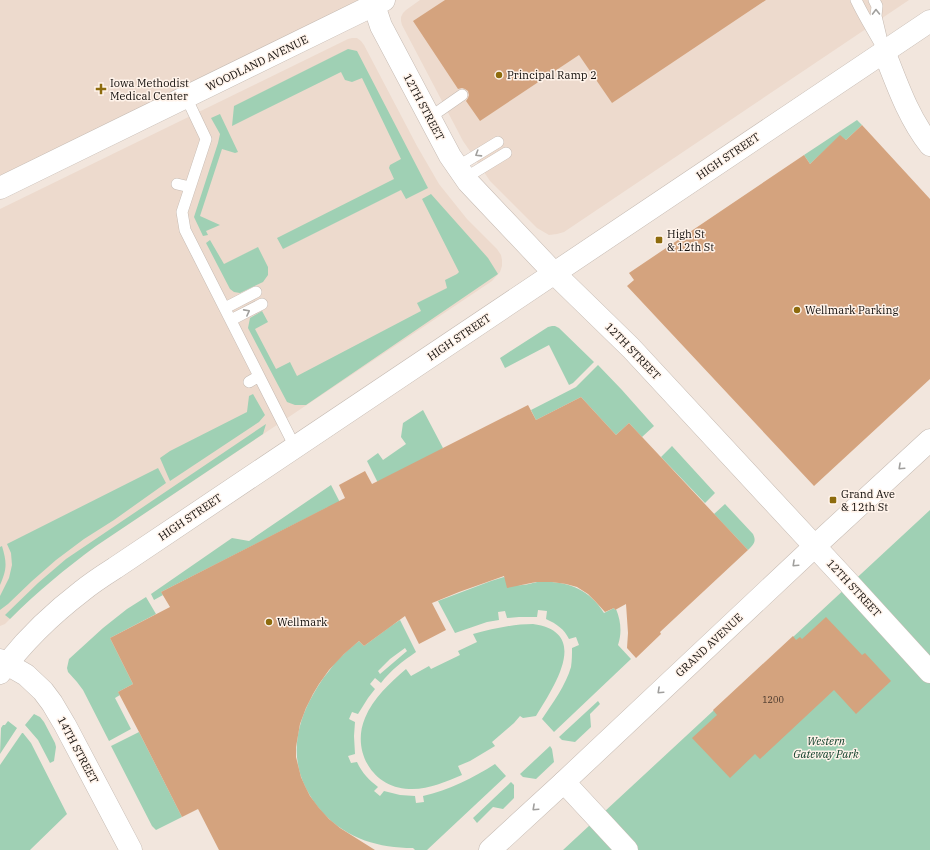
<svg xmlns="http://www.w3.org/2000/svg" width="930" height="850" font-family="'IBM Plex Serif',serif">
<rect width="100%" height="100%" fill="#f2e6dd"/>
<!-- built -->
<path fill="#eddacd" d="M0,0h384l-384,188z
M420,0h489l-345,232 -7,2 -8,1 -12,-7 -47,-47 -16,-24 -11,-16 -61,-116 -1,-4v-4l2,-4 3,-3z
M352,38h5l4,3 3,4 53,101 22,38 28,35 30,30 4,6 1,5v6l-2,6 -8,9 -396,265 -45,34 -21,19 -25,25 -5,2v-417l348,-170z"/>
<!-- green -->
<path fill="#9fd0b4" fill-rule="evenodd" d="M348,49l9,2 71,137 -22,11 -5,-9 -118,59 -6,-11 117,-59 -5,-11 1,-3 11,-6 -39,-81 -10,4 -7,-2 -4,-8 -109,54 2,-20z
M220,114l18,38 -3,1 -13,-4 -22,67 20,9 -14,6 2,4 -5,1 -9,-19 24,-74 2,-9 -9,-16z
M857,120l5,5 -16,15 -6,-4 -30,28 -6,-9z
M431,194l57,64 10,16 -192,131h-11l-8,-3 -39,-74 2,-10 12,-7 6,11 -13,7 21,40 14,-7 7,14 124,-65 -4,-8 30,-15 -2,-8 12,-6 2,-2 -37,-73z
M210,240l14,24 34,-17 10,20v8l-5,7 -23,11 -6,-1 -4,-3 -24,-46z
M552,326h3l4,2 35,34 -21,21 -4,2 -20,-40 -44,23 -5,-10 48,-31z
M598,365l24,25 32,36 -12,11 -13,-14 -13,12 -35,-38 -45,23 -5,-10 45,-23z
M253,394l12,21 -6,7 -89,59 -10,-23 10,-7 77,-39 2,-16z
M423,410l20,38 -58,49 -18,-36 11,-8 5,7 23,-16 -5,-7 2,-14z
M266,424l-3,10 -167,112c-31,23 -58,45 -86,73l-5,-4 33,-32 28,-24z
M672,446l43,47 -10,10 -44,-46z
M158,468l8,15 -52,37 -30,19 -28,21 -24,21 -24,23 -8,6v-14l9,-18 3,-13 -1,-12 -4,-9z
M331,485l16,31 -19,-9 -167,85 2,3 -9,5 -3,-6 81,-56 17,3z
M725,504l28,30c4,8 0,11 -5,16l-34,-36z
M930,510v340h-367z
M2,546c5,17 5,23 -2,39v-38z
M504,577c4,3 10,7 14,8 5,1 14,-2 19,-3 28,-2 52,6 67,31l10,-5 1,2 1,-1c5,12 6,24 2,36l13,14 -77,73 -12,-13c10,-15 24,-34 29,-52 1,-7 1,-13 1,-19l7,-3 -3,-8 -7,2c-5,-10 -12,-15 -23,-20l1,-8 -9,-1 -1,7h-18l-12,1 -2,-7 -7,1 1,8 -12,2 -32,11 -17,-32 53,-20z
M146,597l10,17 -46,24 23,46 -15,8 2,3 -5,3 16,31 -22,12 -26,-51 -6,-8 -9,-10 -1,-4 2,-9 34,-31 24,-19z
M400,620l16,32c-13,9 -25,18 -35,31l-6,-5 -5,6 5,5 -7,9 -10,16 -6,-2 -3,7 6,3 -1,14 1,18 -7,2 3,7 6,-1c5,11 12,18 21,25l-4,4 6,5 4,-5 16,4 15,1 1,7 8,-1 -1,-6c26,-6 50,-18 72,-32l11,12 -79,74h-12l-2,-2c-34,0 -65,-9 -89,-34 -31,-34 -35,-71 -15,-112 6,-11 12,-22 20,-31 8,-12 19,-21 30,-30l5,5 27,-20zM405,648l2,3 -27,23 -2,-3 12,-12z
M533,624c59,8 20,64 3,92l-13,2 -3,-2 -6,7 -22,19 3,4 -25,15 -12,5 4,9c-17,7 -34,15 -53,14 -36,-1 -58,-38 -44,-71 8,-20 25,-35 41,-49l5,7 18,-10 2,3 29,-14 -2,-4 19,-9 -4,-8c20,-5 39,-10 60,-10z
M598,701l2,3 -10,10 1,13 -16,15 -13,-2 -3,-3z
M34,714l6,3 4,5 11,21 1,4 -2,14 -4,2 -12,-23 -13,-15z
M8,721l9,7 -17,26 1,-26 2,-3h2z
M139,732l43,85 -26,13 -4,-4 -41,-80z
M22,733h1l8,10 36,71 -37,36h-30v-85z
M550,746l2,3 2,13 -18,17 -13,-2 -3,-3z
M511,782l3,3v13l-11,11 -10,-2 -16,16 -4,-5z"/>
<!-- building -->
<path fill="#d4a37e" d="M445,0h321l-154,103 -33,-48 -99,66 -14,-20 2,-3 1,-3 -1,-4 -3,-2 -3,-1 -4,1 -45,-68z
M862,125l68,74v180l-116,107 -187,-200 7,-6 -5,-7 175,-118 6,9 30,-29 6,5z
M581,397l35,38 13,-12 119,127 -88,82 1,2 -25,24 -9,-10 1,-15 -2,-29 -11,6 -1,-2 -9,4 -10,-11 -7,-7 -11,-7 -11,-3 -14,-2h-16l-29,6 -3,-12 -45,16 -27,11 14,27 -27,14 -14,-28 -41,30 -5,-5 -15,13 -15,16 -10,14 -6,10 -7,14 -6,16 -4,23v10l5,20 4,9 5,10 9,12 10,11 11,9 35,22h-156l-21,-41 -16,8 -43,-85 -21,-40 15,-8 -23,-46 60,-31 -9,-15 184,-94 -6,-13 26,-14 7,13 156,-79 8,15z
M826,617l36,38 3,-2 26,28 -35,33 -22,-24 -74,69 -5,-5 -25,24 -38,-40 25,-23 -4,-5 80,-74 3,4 4,-3 2,2z"/>
<g fill="none" stroke-linecap="round" stroke-linejoin="round">
<defs>
<path id="service" d="M856,0c8,17 19,34 28,51
M874,0l3,6 -1,10 5,21
M186,97l20,42 -24,73 3,18 110,217
M429,118l33,-23
M457,167l41,-25
M465,178l41,-25
M177,184l13,3
M225,308l31,-16
M231,320l31,-16
M249,382l10,-6"/>
<path id="minor" d="M884,51c13,33 24,66 46,94
M0,660l26,15 17,16 9,12 13,22 66,125
M564,782l63,68"/>
<path id="tertiary" d="M374,5l7,21 69,130 18,26 86,91 77,75 215,232 84,92
M0,188l384,-188"/>
<path id="secondary" d="M0,673c23,-31 52,-59 82,-82 11,-9 22,-16 33,-23l815,-547
M490,850l74,-68 251,-236 115,-106"/>
</defs>
<!-- service casing -->
<use href="#service" stroke="#c6bbb3" stroke-width="12"/>
<!-- minor casing -->
<use href="#minor" stroke="#c6bbb3" stroke-width="23"/>
<!-- tertiary casing -->
<use href="#tertiary" stroke="#c6bbb3" stroke-width="23"/>
<!-- secondary casing -->
<use href="#secondary" stroke="#c6bbb3" stroke-width="23"/>
<!-- service -->
<use href="#service" stroke="#fff" stroke-width="11"/>
<!-- minor -->
<use href="#minor" stroke="#fff" stroke-width="22"/>
<!-- tertiary -->
<use href="#tertiary" stroke="#fff" stroke-width="22"/>
<!-- secondary -->
<use href="#secondary" stroke="#fff" stroke-width="22"/>
</g>
<!-- one-way arrows -->
<defs><path id="oneway-chevron" d="M-2-3.5L2.5 0L-2 3.5" fill="none" stroke-width="1.6" stroke-linecap="round" stroke-linejoin="round"/></defs>
<g stroke="#a09f9d">
<use href="#oneway-chevron" transform="translate(876 12) rotate(-91)"/>
<use href="#oneway-chevron" transform="translate(478 154) rotate(148)"/>
<use href="#oneway-chevron" transform="translate(247 312) rotate(-28)"/>
<use href="#oneway-chevron" transform="translate(901 467) rotate(137)"/>
<use href="#oneway-chevron" transform="translate(795 564) rotate(137)"/>
<use href="#oneway-chevron" transform="translate(660 691) rotate(137)"/>
<use href="#oneway-chevron" transform="translate(535 808) rotate(137)"/>
</g>
<!-- markers -->
<g fill="#8d6b0d" stroke="#fff3ea" stroke-width="1.5">
<circle cx="499" cy="75" r="4"/>
<path d="M99 83h4v4h4v4h-4v4h-4v-4h-4v-4h4z"/>
<rect x="655" y="236" width="8" height="8" rx="2"/>
<circle cx="797" cy="310" r="4"/>
<rect x="829" y="496" width="8" height="8" rx="2"/>
<circle cx="269" cy="622" r="4"/>
</g>
<g text-anchor="middle" stroke-width="3" stroke-linejoin="round" paint-order="stroke">
<!-- number labels -->
<g font-size="9" fill="#423328">
<text x="773" y="703">1200</text>
</g>
<!-- street labels -->
<g font-size="11" fill="#120e0b" stroke="#fff3ea">
<text transform="translate(257 63) rotate(-26)" y="4">WOODLAND AVENUE</text>
<text transform="translate(424 107) rotate(62)" y="4">12TH STREET</text>
<text transform="translate(728 156) rotate(-34)" y="4">HIGH STREET</text>
<text transform="translate(459 337) rotate(-34)" y="4">HIGH STREET</text>
<text transform="translate(633 351) rotate(46)" y="4">12TH STREET</text>
<text transform="translate(190 517) rotate(-34)" y="4">HIGH STREET</text>
<text transform="translate(854 588) rotate(47)" y="4">12TH STREET</text>
<text transform="translate(709 645) rotate(-43)" y="4">GRAND AVENUE</text>
<text transform="translate(78 750) rotate(62)" y="4">14TH STREET</text>
</g>
<!-- poi labels -->
<g font-size="11" fill="#120e0b" stroke="#fff3ea" text-anchor="start">
<text x="507" y="79">Principal Ramp 2</text>
<text x="110" y="87">Iowa Methodist<tspan x="110" dy="13">Medical Center</tspan></text>
<text x="667" y="238">High St<tspan x="667" dy="13">&amp; 12th St</tspan></text>
<text x="805" y="314">Wellmark Parking</text>
<text x="841" y="498">Grand Ave<tspan x="841" dy="13">&amp; 12th St</tspan></text>
<text x="277" y="626">Wellmark</text>
</g>
<!-- park labels -->
<g font-size="11" font-style="italic" fill="#073923" stroke="#fff3ea">
<text x="826" y="745">Western<tspan x="826" dy="13">Gateway Park</tspan></text>
</g>
</g>
</svg>
